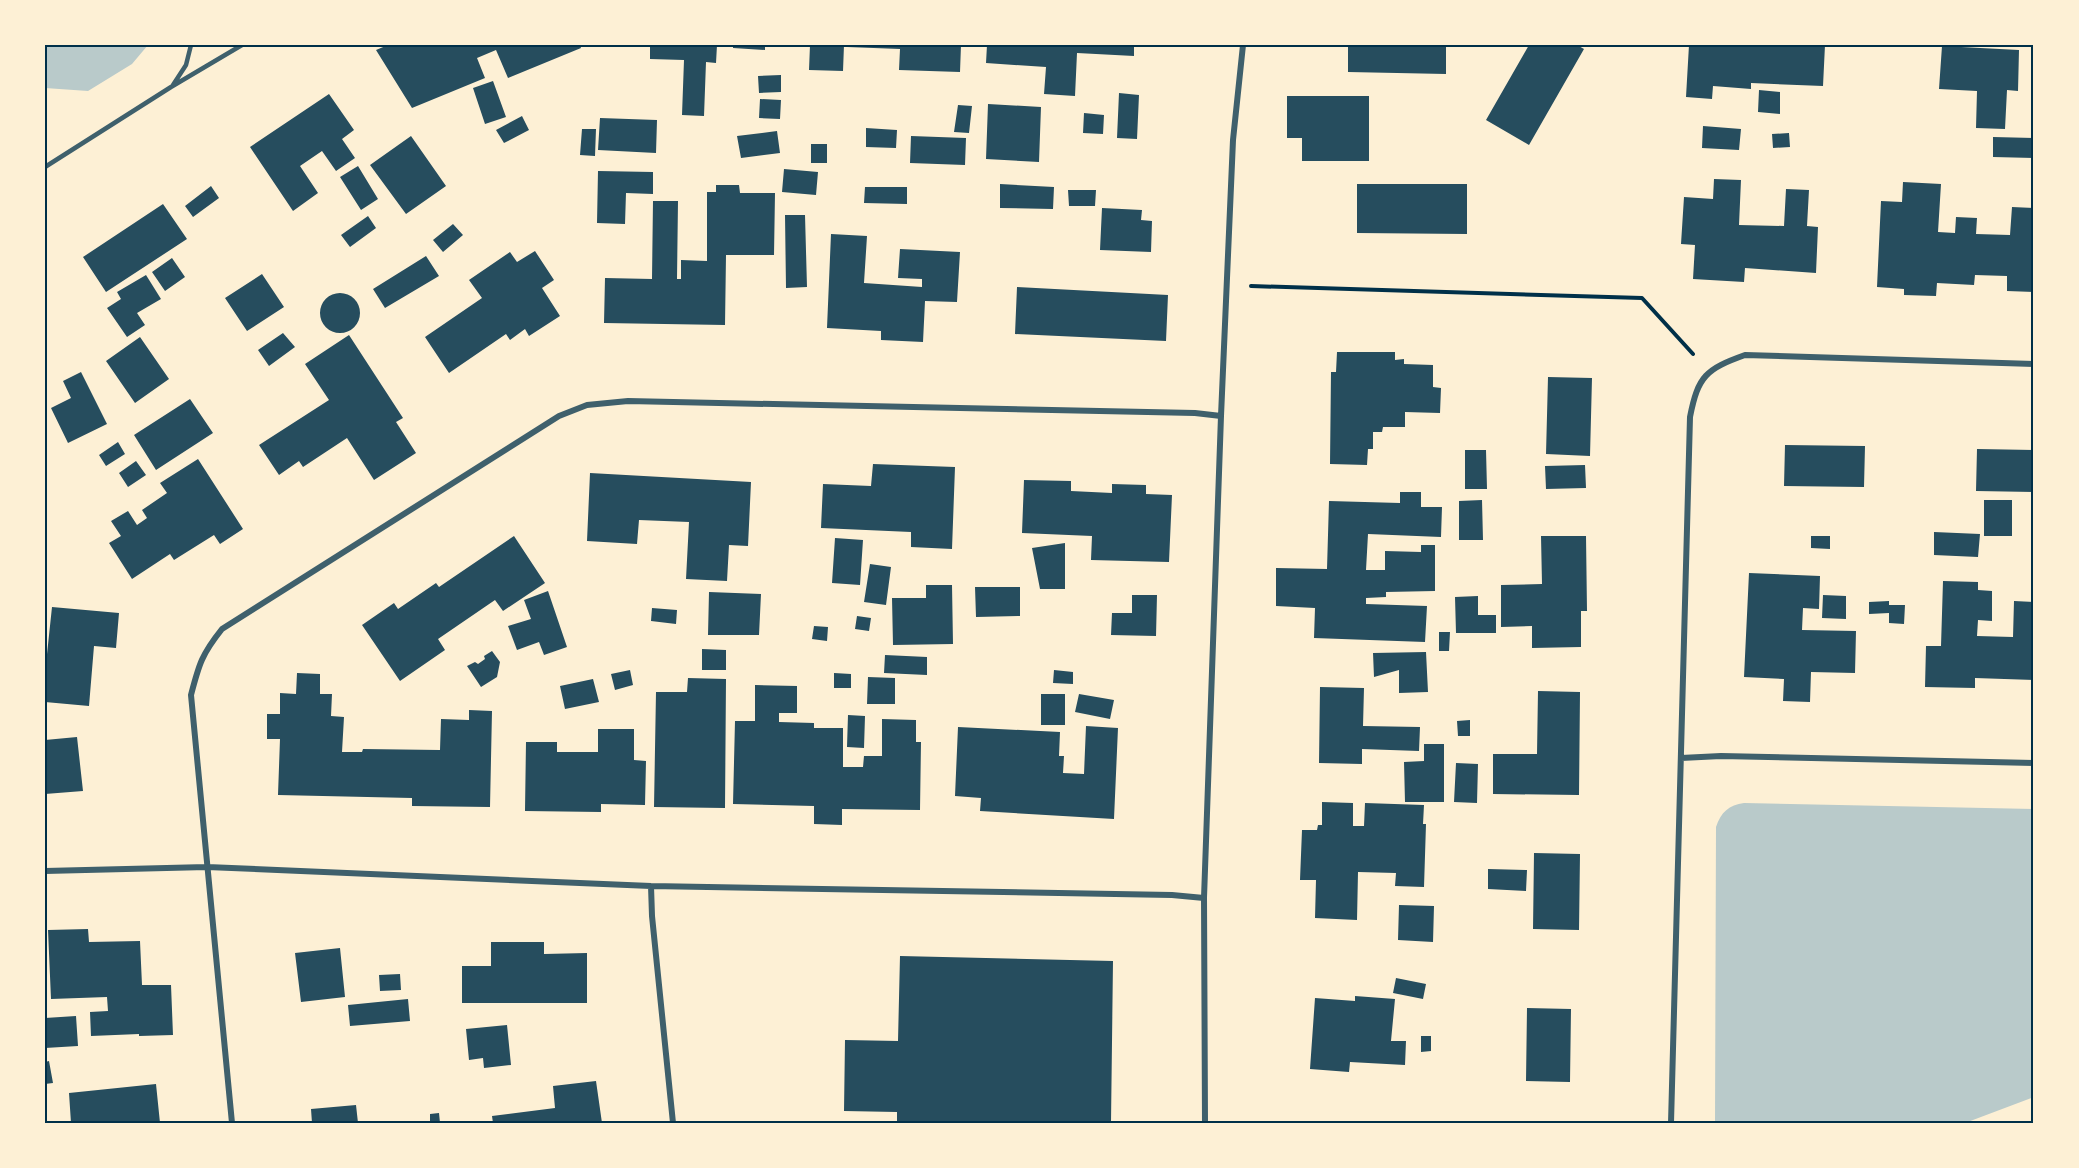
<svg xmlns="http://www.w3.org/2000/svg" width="2079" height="1168" font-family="Mulish,sans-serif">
<rect width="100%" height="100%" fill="#fdf0d5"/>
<!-- green -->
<path fill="#b9caca" d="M45,45h103l-16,19 -44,27 -43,-3z
M1744,803l290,6v288l-69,26h-250l1,-296c5,-15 13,-22 28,-24z"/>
<!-- building -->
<path fill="#264d5e" d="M388,45h192l1,3 -73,30 -12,-28 -19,8 8,20 -73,30 -36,-58z
M650,45h67l-1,18 -10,-1 -2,54 -22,-1 2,-55 -34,-1z
M733,45h32v5l-32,-2z
M810,45h34l-1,26 -34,-1z
M847,45h114l-1,27 -61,-2 1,-21 -53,-2z
M987,45h147v11l-57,-3 -2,43 -31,-2 2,-27 -60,-4z
M1348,45h98v29l-98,-2z
M1529,45h48l7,4 -55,96 -43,-25z
M1689,45h136l-2,41 -72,-3v6l-38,-3 -1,13 -26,-2z
M1942,46l77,4 -1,41 -11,-1 -2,39 -29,-1 1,-37 -38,-2z
M781,75v17l-22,1 -1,-17z
M493,81l13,36 -21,7 -12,-36z
M1759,90l21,2v22l-22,-2z
M1119,93l20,2 -2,44 -20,-1z
M329,94l25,36 -12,9 13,19 -19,13 -14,-20 -22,15 18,27 -25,18 -43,-64z
M1287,96h82v65h-67v-23h-15z
M760,99l21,1 -1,19 -21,-1z
M988,104l53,3 -2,55 -53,-3z
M958,105l14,1 -3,27 -15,-1z
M1084,113l20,2 -1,19 -20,-1z
M522,116l7,14 -25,13 -8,-13z
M600,118l57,2 -1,33 -58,-3z
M1703,126l38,3 -2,21 -37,-2z
M866,128l31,2 -1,18 -30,-1z
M582,129h14l-1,27 -15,-1z
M777,131l3,22 -39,5 -4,-22z
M1789,133l1,14 -17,1 -1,-14z
M411,136l35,50 -40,28 -36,-49z
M911,136l55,2 -1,27 -55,-2z
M1993,137l41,1v20l-41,-1z
M811,144h16v19h-16z
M358,166l20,33 -17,11 -21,-33z
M784,169l34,3 -2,23 -34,-3z
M598,171l55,1v22l-27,-1 -1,31 -28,-1z
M1714,179l27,1 -2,45 45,1 2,-37 23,1 -2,36 11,1 -2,46 -71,-5 -1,14 -51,-3 2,-34 -14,-1 3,-47 29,2z
M1903,182l38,2 -3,48 17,1 1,-16 21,1 -1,16 34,1 2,-28 22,1v84l-27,-1v-15l-32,-1 -1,10 -37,-2 -1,13 -32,-1v-6l-27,-2 4,-86 21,1z
M1000,184l54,3 -1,22 -53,-1z
M1357,184h110v50l-110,-1z
M716,185h23l1,8h35l-1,62h-48l-1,70 -121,-2 1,-45 47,1 1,-78h25l-1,78h4v-19l26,1v-69h9z
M211,186l8,12 -26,19 -8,-11z
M865,187h42v17l-43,-1z
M1068,190h28l-1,16h-26z
M163,204l24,35 -81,53 -23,-35z
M1102,208l40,2 -1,10 11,1 -1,31 -51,-2z
M785,215h20l2,72 -21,1z
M368,216l8,12 -26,19 -9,-12z
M453,224l10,11 -20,17 -10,-12z
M831,234l36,2 -3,47 58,4v-8l-24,-1 2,-29 60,3 -3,50 -32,-1 -2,41 -42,-2v-9l-54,-3z
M535,251l19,29 -12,8 18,28 -31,20 -4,-7 -15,11 -4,-6 -57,39 -24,-36 57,-39 -13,-18 41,-28 7,10z
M426,256l13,20 -54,32 -12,-19z
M172,258l13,19 -20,14 -13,-19z
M262,274l22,33 -37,24 -22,-33z
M146,275l15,24 -24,14 8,12 -18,12 -20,-29 14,-9 -4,-7z
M1017,287l151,8 -2,46 -151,-7z
M320 313a20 20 0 1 1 40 0a20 20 0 1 1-40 0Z
M283,333l12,14 -26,19 -11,-16z
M349,335l54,83 -7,4 20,31 -42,27 -27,-42 -44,29 -4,-6 -20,14 -20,-30 70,-45 -24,-36z
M140,337l29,42 -34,24 -29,-42z
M1337,352h58v8l9,-1v5l29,1v22l8,1 -1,25 -35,-1v15h-22l-1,5h-9v17h-5l-1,16 -37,-1 1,-92h5z
M81,372l26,52 -39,19 -17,-35 20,-10 -8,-17z
M1548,377l44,1 -2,78 -44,-2z
M190,399l23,34 -57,37 -22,-35z
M118,442l7,12 -19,12 -7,-11z
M1785,445l80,1 -1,41 -80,-1z
M1977,449l57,1v42l-58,-1z
M1465,450h21l1,39h-22z
M198,459l45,70 -23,15 -6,-9 -40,25 -4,-6 -38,25 -23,-36 12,-7 -10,-15 17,-10 9,14 10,-7 -5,-8 25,-17 -7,-10z
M136,461l10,14 -18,12 -9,-14z
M873,464l82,3 -3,82 -41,-2v-15l-90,-4 2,-44 48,2z
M1585,465l1,23 -40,1 -1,-23z
M590,473l161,9 -3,64 -19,-1 -2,36 -41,-2 3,-57 -50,-2 -2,24 -50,-3z
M1024,480l47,1v10l41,2v-9l34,1v9l26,1 -3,67 -78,-2 1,-24 -70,-3z
M1400,492h21v15h21l-1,30 -73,-3 -2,36h19v-19l36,1v-7h14v46l-49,1v5l-20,1v6l61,2 -2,36 -111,-4 1,-30 -39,-2v-38l51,1 2,-68 71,2z
M1482,500l1,40h-24v-39z
M1984,500h28v36h-28z
M1934,532l46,2 -2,23 -44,-2z
M514,536l31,47 -42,28 -8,-11 -57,39 7,11 -45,31 -38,-56 32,-22 4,6 38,-26 3,4z
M1541,536h45l1,75h-6v36l-49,1v-22l-31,1v-42l41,-1z
M1811,536h19v13l-19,-1z
M835,538l28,2 -3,45 -28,-2z
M1065,543v46h-25l-8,-41z
M870,564l21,3 -5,38 -22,-3z
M1749,573l71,3 -1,33 -16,-1 -1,22 54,1 -1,42 -44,-1 -1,30 -27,-1 1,-22 -40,-2z
M1943,581l35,1v8l14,1v30l-14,-1 -1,16 36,1 1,-36 20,1 -2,33h2v45l-59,-2v10l-50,-1 1,-41h15z
M926,585h26l1,59 -60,1 -1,-47h34z
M975,587h45v29l-44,1z
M548,591l19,56 -23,8 -5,-13 -22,8 -9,-24 23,-7 -7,-19z
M709,592l52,2 -2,41h-51z
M1132,595h25l-1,41 -45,-1 1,-22h20z
M1823,595l23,1v23l-24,-1z
M1478,596v19h18v18h-40l-1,-36z
M1889,601v4h16l-1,19 -15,-1v-10l-20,1v-12z
M52,607l67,6 -3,35 -22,-2 -5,60 -44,-4v-29z
M652,608l25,2 -1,14 -25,-3z
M857,616l14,2 -2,13 -14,-2z
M814,626l14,1 -1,14 -15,-2z
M1439,632h11l-1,19h-10z
M702,649l24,1v20h-24z
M492,651l8,11 -3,15 -16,10 -14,-21 8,-4 3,2 7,-5 -1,-3z
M1426,652l2,40 -29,1v-23l-25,7 -1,-24z
M885,655l42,2v18l-43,-2z
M630,670l3,15 -18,5 -4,-16z
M1054,670l19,2v12l-20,-1z
M297,673l23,1v20h12l-1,22 13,1 -2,35h20l1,-3 77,1 1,-31 28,1v-10l23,1 -2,96 -78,-1v-8l-134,-3 2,-56h-13v-25h13v-21l16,1z
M834,673l17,1v14h-17z
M868,677l27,1v26h-28z
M688,678l38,1 -1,129 -71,-1 2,-115h31z
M593,679l6,23 -34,7 -5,-23z
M755,685l42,1v27h-18v9l35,1v5h29v39h20l1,-11h18v-37l34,1v22h5l-1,68 -78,-1v16l-28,-1v-18l-81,-2 2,-83h20z
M1320,687l44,1 -1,38 57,1 -1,24 -57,-2v15l-43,-1z
M1538,691l42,1 -1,103 -86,-1v-40h44z
M1041,694h24v31h-24z
M1079,694l35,6 -4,19 -35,-7z
M848,715l17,1 -1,32 -17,-1z
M1470,720v16h-12l-1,-15z
M1086,726l32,2 -4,91 -134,-8 1,-13 -26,-2 3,-69 102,5 -1,24h5l-1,17 21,1z
M598,729h36v31l12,1 -1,44 -44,-1v8l-76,-1 1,-69h31v10h41z
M77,737l6,54 -38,3v-54z
M1424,744h20v58h-39l-1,-40 20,-1z
M1456,763l22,1 -1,39 -23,-1z
M1322,802l31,1v23h11l1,-23 59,2 -1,19h3l-2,63 -29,-1 1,-13 -38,-1 -1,48 -42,-2 1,-38h-16l2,-50h15l1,-5h4z
M1534,853l46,1 -1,76 -46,-1z
M1488,869l39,1 -1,21 -38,-2z
M1399,905l35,1 -1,36 -35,-2z
M88,929l1,13 51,-1 2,44h29l2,50 -34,1v-2l-48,2 -1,-24 18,-1 -1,-14 -56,2 -3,-69z
M491,942h53v12l43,-1v50h-125v-37h29z
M340,948l5,49 -44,5 -6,-49z
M900,956l213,5 -2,162h-214v-11l-53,-1 1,-71 53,1z
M400,974l1,16 -21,1 -1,-16z
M1396,978l30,6 -3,15 -30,-6z
M1355,996l40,3 -4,42h15l-1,24 -55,-3 -1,10 -39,-3 5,-71 40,3z
M408,999l2,22 -60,5 -2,-21z
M1527,1008l44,1 -1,73 -44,-1z
M76,1016l2,30 -33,2v-30z
M507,1025l4,40 -27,3 -1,-10 -14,2 -3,-31z
M1421,1036h10v15l-10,1z
M49,1061l4,22 -8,1v-22z
M596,1081l6,42h-109l-1,-7 63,-8 -2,-22z
M156,1084l4,39h-89l-2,-30z
M356,1105l2,18h-46l-1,-14z
M439,1113l1,10h-10v-9z"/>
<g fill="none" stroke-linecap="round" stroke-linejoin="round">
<!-- path -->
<path stroke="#003049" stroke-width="4" d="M1251,286l391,12 51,56"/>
<!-- service -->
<path stroke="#3f606c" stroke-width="4.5" d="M173,85l13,-20 5,-20
M45,167l126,-80 71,-42"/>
<!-- minor -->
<path stroke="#3f606c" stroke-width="6" d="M1681,758l40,-2 313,7
M45,871l162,-4 444,19 521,9 32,3
M651,886l1,30 21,207
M232,1123l-41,-428c8,-31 11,-41 31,-66l337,-213 28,-11 41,-4 567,12 26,3
M1205,1123l-1,-225 17,-482 12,-276 10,-95
M1671,1123l19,-706c8,-41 16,-48 55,-62l289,9"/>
</g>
<!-- border -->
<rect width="2079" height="1168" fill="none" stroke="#fdf0d5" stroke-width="93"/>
<rect x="46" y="46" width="1986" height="1076" fill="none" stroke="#003049" stroke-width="2"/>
</svg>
